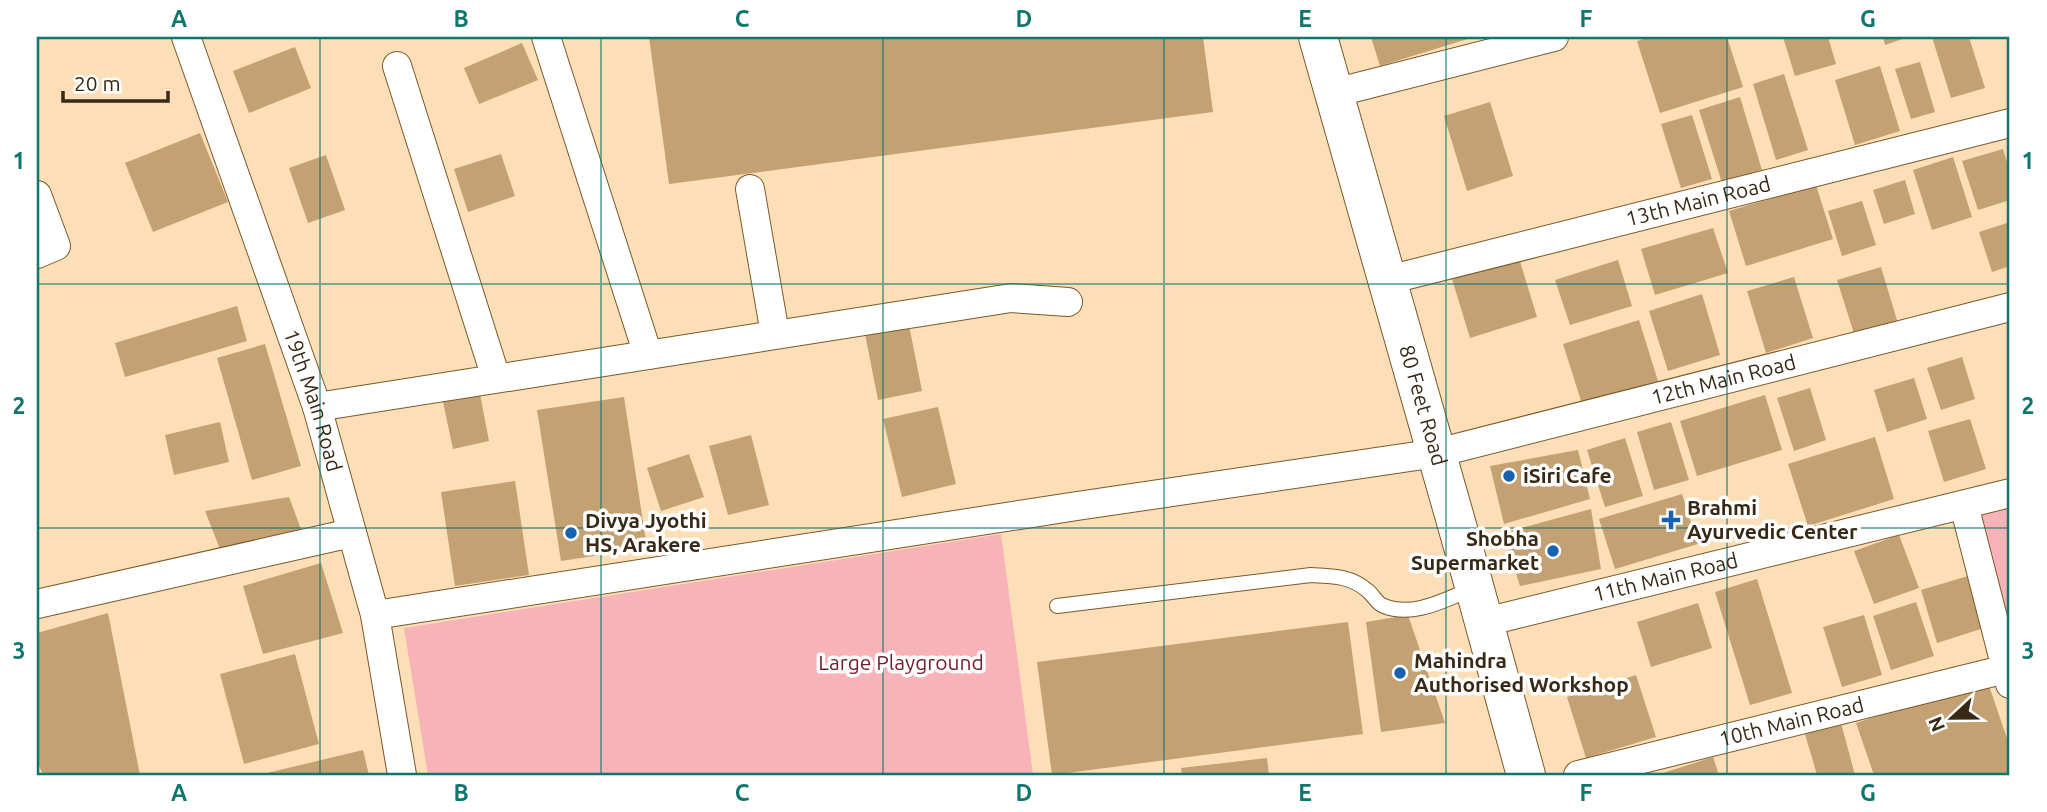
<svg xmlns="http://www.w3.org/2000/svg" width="2047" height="812" font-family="Ubuntu,sans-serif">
<rect width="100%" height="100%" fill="#fcdeb7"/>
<!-- green -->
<path fill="#f8b3b8" d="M2010,506v131l-31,-123z
M1001,534l32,241h-605l-24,-147z"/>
<!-- building -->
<path fill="#c4a172" d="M649,37h554l10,75 -544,72z
M1371,37h103l-94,29z
M1650,37h77l16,50 -83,26 -23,-72z
M1783,37h45l8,27 -41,12z
M1883,37h25l-23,8z
M1932,37h37l16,51 -34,10z
M522,43l16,37 -59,24 -15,-36z
M295,47l16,41 -62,25 -16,-42z
M1920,62l15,50 -24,7 -16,-50z
M1880,66l20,65 -45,14 -20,-65z
M1784,74l24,76 -32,10 -23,-76z
M1740,97l22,73 -40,13 -23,-73z
M1490,102l23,74 -46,15 -23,-75z
M1692,115l20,64 -31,9 -20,-64z
M200,133l28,69 -75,30 -28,-69z
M2003,149l7,23v28l-32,10 -16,-49z
M501,154l14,42 -47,16 -14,-43z
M326,155l19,55 -37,13 -19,-55z
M1953,157l19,60 -40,13 -19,-60z
M1905,180l10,34 -31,10 -11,-34z
M1816,185l17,54 -87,27 -17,-55z
M1862,201l14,44 -34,11 -14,-45z
M2010,222v44l-18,6 -13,-40z
M1713,228l15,45 -73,22 -14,-46z
M1519,258l18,59 -67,21 -18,-59z
M1618,260l14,46 -62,19 -15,-45z
M1881,267l19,63 -43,13 -20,-63z
M1794,277l19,61 -47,15 -19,-62z
M1702,294l18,61 -52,16 -19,-60z
M237,306l10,35 -122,36 -10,-34z
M1639,320l19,61 -76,23 -19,-60z
M909,325l13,66 -44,9 -13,-66z
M265,344l36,122 -49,14 -35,-122z
M1962,357l13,42 -34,11 -14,-42z
M1914,378l13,41 -40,13 -13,-42z
M1810,388l16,52 -32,11 -17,-53z
M480,394l9,47 -36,8 -10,-47z
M1765,395l17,55 -85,26 -17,-55z
M624,397l23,151 -86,13 -24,-151z
M938,407l18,77 -54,13 -19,-78z
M1970,419l16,50 -42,13 -16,-51z
M220,422l9,40 -55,13 -9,-40z
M1671,422l18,58 -35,10 -17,-58z
M751,435l18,70 -41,10 -19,-69z
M1875,437l19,62 -86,27 -20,-62z
M1625,438l18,58 -38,11 -18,-57z
M1578,450l12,49 -86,25 -14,-58z
M689,454l15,43 -43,14 -14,-43z
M515,481l14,94 -74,11 -14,-94z
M1682,494l16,50 -83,25 -16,-50z
M289,497l16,43 -81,19 -19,-48z
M1591,509l10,60 -81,17 -17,-53z
M1899,535l20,53 -45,16 -20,-53z
M321,563l22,70 -80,21 -20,-68z
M1968,576l16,52 -47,15 -16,-53z
M1757,579l35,114 -42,12 -35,-113z
M1916,602l18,54 -43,14 -18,-54z
M1698,603l14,45 -61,19 -14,-45z
M108,613l32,162h-97l-6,-14v-128z
M1408,615l37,108 -64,9 -15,-110z
M1864,615l18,60 -40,12 -19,-60z
M1348,622l15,112 -311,41 -15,-113z
M295,654l24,90 -75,20 -24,-90z
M1636,675l20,62 -70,21 -19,-61z
M1987,680l23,67v28h-136l-18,-52z
M1841,723l14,52h-38l-12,-41z
M363,750l6,25h-106v-1z
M1713,757l6,18h-55l-1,-2z
M1267,758l2,17h-87l-1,-7z"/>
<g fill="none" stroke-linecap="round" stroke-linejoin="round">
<defs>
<path id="service" d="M1057,606l254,-31c22,1 40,1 57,16 6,5 9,13 16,15 30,12 62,-7 90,-18"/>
<g id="minor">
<path id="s1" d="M186,37l131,370 58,208 27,160"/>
<path d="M546,37l102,318"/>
<path d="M397,66l99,312"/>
<path d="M1334,93l220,-56"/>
<path d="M750,189l25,145"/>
<path d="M37,195l19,51 -19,8"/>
<path id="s2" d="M1388,280l622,-157"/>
<path d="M317,407l694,-109 57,4"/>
<path d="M1964,505l46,179"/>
<path d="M37,604l314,-71"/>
<path id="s3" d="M375,615l702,-109 360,-53 573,-146"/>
<path id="s4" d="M1485,622l525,-129"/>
<path id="s5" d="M1578,775l428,-106"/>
</g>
<g id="secondary">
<path id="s6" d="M1318,37l150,527 58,211"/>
</g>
</defs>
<!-- service casing -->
<use href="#service" stroke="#79592b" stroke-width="16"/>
<!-- minor casing -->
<use href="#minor" stroke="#79592b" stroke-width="30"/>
<!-- secondary casing -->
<use href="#secondary" stroke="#79592b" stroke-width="40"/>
<!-- service -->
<use href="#service" stroke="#fff" stroke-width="14"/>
<!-- minor -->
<use href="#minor" stroke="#fff" stroke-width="28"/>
<!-- secondary -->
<use href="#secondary" stroke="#fff" stroke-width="38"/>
</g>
<!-- grid -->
<path fill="none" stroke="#0f766e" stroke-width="2" stroke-opacity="0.55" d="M320,37v738M601,37v738M883,37v738M1164,37v738M1446,37v738M1727,37v738M37,284h1973M37,528h1973"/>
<!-- markers -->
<g fill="#1763b2" stroke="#fff" stroke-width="2.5">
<circle cx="1509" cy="476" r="7"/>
<path d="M1667.5 509.5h7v7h7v7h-7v7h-7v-7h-7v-7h7z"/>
<circle cx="571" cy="533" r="7"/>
<circle cx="1553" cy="551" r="7"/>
<circle cx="1400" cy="673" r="7"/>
</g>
<g text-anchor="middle" stroke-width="7" stroke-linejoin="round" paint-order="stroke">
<!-- street labels -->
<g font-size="21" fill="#372916" stroke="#fff">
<text dy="7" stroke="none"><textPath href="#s2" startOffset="320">13th Main Road</textPath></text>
<text dy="7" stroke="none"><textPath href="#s3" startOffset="1370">12th Main Road</textPath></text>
<text dy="7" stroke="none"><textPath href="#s1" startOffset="385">19th Main Road</textPath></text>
<text dy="7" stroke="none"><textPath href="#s6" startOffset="383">80 Feet Road</textPath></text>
<text dy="7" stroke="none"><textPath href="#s4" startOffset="186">11th Main Road</textPath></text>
<text dy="7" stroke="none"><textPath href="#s5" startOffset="220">10th Main Road</textPath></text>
</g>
<!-- poi labels -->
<g font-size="21" font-weight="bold" fill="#372916" stroke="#fff" text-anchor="start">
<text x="1523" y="483">iSiri Cafe</text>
<text x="1687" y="515">Brahmi<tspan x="1687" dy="24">Ayurvedic Center</tspan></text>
<text x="585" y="528">Divya Jyothi<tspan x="585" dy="24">HS, Arakere</tspan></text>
<text x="1539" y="546" text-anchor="end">Shobha<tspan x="1539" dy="24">Supermarket</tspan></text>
<text x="1414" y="668">Mahindra<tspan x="1414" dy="24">Authorised Workshop</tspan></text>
</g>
<!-- park labels -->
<g font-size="21" fill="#721d2e" stroke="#fff">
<text x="901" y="670">Large Playground</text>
</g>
</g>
<!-- border -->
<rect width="2047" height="812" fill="none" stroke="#ffffff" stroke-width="77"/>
<!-- north arrow -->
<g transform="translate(1952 718) rotate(248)" stroke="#ffffff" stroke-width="5" paint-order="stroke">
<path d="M0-5L12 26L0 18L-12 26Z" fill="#372916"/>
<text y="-10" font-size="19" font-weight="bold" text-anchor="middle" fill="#372916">N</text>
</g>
<!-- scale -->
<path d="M63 91v10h105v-10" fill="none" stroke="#372916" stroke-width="3.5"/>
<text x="74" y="91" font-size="21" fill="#372916" stroke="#ffffff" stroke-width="5" paint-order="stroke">20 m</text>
<rect x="38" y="38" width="1970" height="736" fill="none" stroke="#0f766e" stroke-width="2.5"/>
<g font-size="23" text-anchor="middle" font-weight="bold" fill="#0f766e">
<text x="179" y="27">A</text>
<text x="461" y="27">B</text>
<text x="742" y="27">C</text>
<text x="1024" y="27">D</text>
<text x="1305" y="27">E</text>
<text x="1586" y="27">F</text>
<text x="1868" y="27">G</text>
<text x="19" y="169">1</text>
<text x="2028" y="169">1</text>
<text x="19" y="414">2</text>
<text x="2028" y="414">2</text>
<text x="19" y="659">3</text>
<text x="2028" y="659">3</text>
<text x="179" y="801">A</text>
<text x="461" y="801">B</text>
<text x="742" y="801">C</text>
<text x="1024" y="801">D</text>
<text x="1305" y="801">E</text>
<text x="1586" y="801">F</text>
<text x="1868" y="801">G</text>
</g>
</svg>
